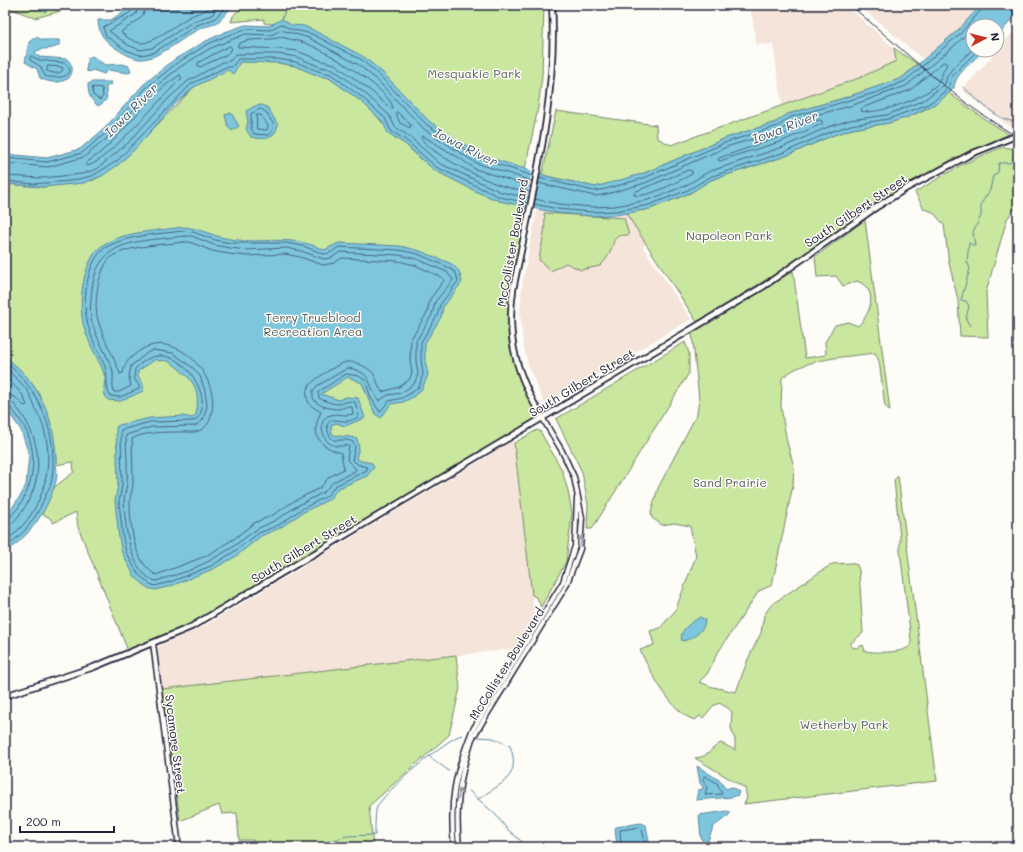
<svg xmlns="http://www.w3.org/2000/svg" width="1023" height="852" font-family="Mali,sans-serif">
<rect width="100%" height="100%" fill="#fdfcf7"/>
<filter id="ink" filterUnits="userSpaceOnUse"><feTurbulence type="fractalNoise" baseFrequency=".025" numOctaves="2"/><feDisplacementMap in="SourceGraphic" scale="8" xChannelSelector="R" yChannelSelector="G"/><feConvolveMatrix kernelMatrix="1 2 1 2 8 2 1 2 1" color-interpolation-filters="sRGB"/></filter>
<g filter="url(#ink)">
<!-- built -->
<path fill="#f5e4da" d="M592,5h43v8z
M750,5h95l49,43 3,13 -38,17 -77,27 -9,-61 -16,1z
M858,5h123l-23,25 -34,30z
M1018,27v98l-8,2 -48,-37z
M537,209l20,4 34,3 35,-3 20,30 -3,4 48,72 -146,86 -16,-37 -6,-24 -3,-30 2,-29z
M513,441l22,178 -23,30 -350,40 -5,-42 47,-21z"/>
<!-- green -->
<path fill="#c9e79f" stroke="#76846d" d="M5,5h57l-1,6 -26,7 -23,-9 -7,6z
M243,5h301l-2,71 -4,32 -14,66 -44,-16 -193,-132 -23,-3v-4l-33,3 2,-6z
M894,48l23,16 -15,14 -13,5 -42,14 -59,17 -12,8 -50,16 -84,36 -22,7 -25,6 -53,-12 14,-64 100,14 1,13 14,7 188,-67 37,-17z
M270,61l25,5 34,12 37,25 29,35 10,6 17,16 51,29 52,17 -2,12 4,1 -16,84 4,57 28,59 -377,220 -36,17 -52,-129 -2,-15 -23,11 -3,-5 -8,-4 10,-25 22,-17 -1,-10 -17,3c-1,-44 -14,-81 -51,-108v-173l38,3 51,-7 25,-16 75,-77 45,-25z
M949,93l34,25 26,16 -58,26 -40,22 -40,25 -86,61 -88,54 -71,-109 24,-4 40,-16 21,-13 75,-24 45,-20 21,-7 37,-6 19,-6 20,-9z
M1002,147l16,2v55l-11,15 -21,73 2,45 -28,-1 -2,-36 -9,-37 -5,-38 -11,-13 -9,-3 -9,-17 48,-28z
M544,213l80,5 5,17c-17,0 -13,4 -19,17 -2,5 -6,10 -10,14l-19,4 -15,-7 -15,8 -12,-11c2,-15 8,-32 5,-47z
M865,220l25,191 -5,-5 -6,-45 -4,-8c-29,4 -71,5 -93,25l-1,28 2,14 4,22 7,25 -1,18 -21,100 -13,6 -44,66v2l-8,15 -8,8 14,5 23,5 12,-33 13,-26 3,-18 8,-11 60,-40 19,-1 6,2 2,5 4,63 -12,10v4l5,1 7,-3 2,6c9,2 35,2 42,-3 4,-2 4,-5 4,-9l-11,-88v-14l-6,-57 4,-4 39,305 -193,23 3,-6 -2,-10 -50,-30c15,-1 15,-10 26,-15l14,7v-10l-4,-12 1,-16 -4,-4 -9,-5 -6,3 -10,12 -3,-2 -5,4c-22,-5 -46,-50 -55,-70l14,-5 -4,-14 10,-3 15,-17 21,-55 -6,-30 -16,-3 -12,2 -10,-7 -1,-6 7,-24 39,-74 2,-15 -7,-66 101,-62 12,87 21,-3 -1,-13 10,-17 13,-3 10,4c13,-13 21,-36 -1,-45l-14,5 -7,-10 -19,1 -2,-20z
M685,342l4,11v20l-97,156h-5l1,-24 -6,-33 -26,-53z
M537,430l3,1 22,39 6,21 4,22 -6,49 -25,45 -4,-9 -5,-3 -18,-152z
M456,655l4,33 -11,47 -80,71 4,41h-119l-1,-7h-14l-2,-27 -15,1 -3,-9 -39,16 -18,-132z"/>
<!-- water -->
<path fill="#7dc6de" stroke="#59849d" d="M42,5h16l3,3 -5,2 -6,-3 -5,5z
M133,5h100c-3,4 -13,16 -17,18 -4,3 -12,3 -17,6 -16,8 -42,32 -60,30 -7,-1 -16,-6 -22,-10 -13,-9 -18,-14 -19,-29h13z
M981,5h37v7l-21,25v-11h-24v24h11c-10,11 -29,23 -30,38l-15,14 -31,15 -19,6 -37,6 -21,7 -45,20 -75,24 -21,13 -40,16 -34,6 -25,1 -34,-3 -58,-12 -22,-9 -43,-22 -29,-26 -17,-11 -6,-12 -20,-19 -33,-24 -13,-3 -21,-9 -17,-3 -38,-1 -7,12 -5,-4 -34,17 -19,17 -41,46 -15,14 -17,12 -18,7 -41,4 -38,-3v-30l42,4 33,-9 24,-20 39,-44 32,-26 29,-17 21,-10 20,-7 24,1 13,-7 9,6 13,1 9,4 51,27 19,16 47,49 51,33 69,22 45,10 47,-13 84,-36 50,-16 12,-8 59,-17 55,-19 56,-48z
M36,37l7,3h16l2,3c-8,9 -18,3 -26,9l4,5 28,2c6,6 7,12 2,19 -10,6 -19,5 -29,0l-3,-9 -12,-7 4,-20z
M92,56l13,9 17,-1 7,2 2,5 -3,2 -20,-3 -4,4 -11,-4 -5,2 -2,-2 2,-12z
M92,82h19v2l-5,3c0,11 4,12 -8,19 -8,-7 -10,-12 -10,-22z
M262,105l6,3 10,17c-4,15 -13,15 -27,12l-5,-8 2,-7 -2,-11 9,-5z
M231,113l8,13 -7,5 -4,-4 -3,-12z
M183,227c17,1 31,10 47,12 35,6 59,-6 94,11l15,-7 61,3 20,5 32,13 7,7 3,11 -19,25 -2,10 -16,26v17l3,15 -6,14 -9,8 -10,5 -12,2 -10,14 -6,-4 -13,-31 -14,-6 -27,17 18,6 7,-3 12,1 7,20 -20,8 -9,-3 -5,2 1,9c9,4 16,1 25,5l2,8 -3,11 5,3 11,2 2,4 -7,9 -30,13 -7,10 -28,14 -22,15 -19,8 -26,21 -22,12 -42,17 -16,4 -7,-2 -13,-11 -13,-24 -3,-15 -4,-37 3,-17 -2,-57 3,-2 31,-7 33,-2 9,2 4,-3c4,-24 0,-32 -18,-47 -6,-5 -11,-9 -19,-7l-3,-2 -18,12v6l5,7v7l-22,10 -13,-1c-7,-8 -2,-17 -4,-26 -1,-5 -4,-10 -6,-14 -6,-12 -12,-24 -15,-37 -5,-22 0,-68 23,-80 22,-12 52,-12 77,-16z
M5,357c34,24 50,62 51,103 0,6 2,15 0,21 -8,29 -26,55 -51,71v-34l16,-23 5,-10 3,-30 -8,-25 -16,-23z
M700,617l5,3c0,11 -14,20 -23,21 -4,-11 10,-19 18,-24z
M697,766l25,16v2l4,5 6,-2 7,5 -1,3 -6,2 -36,3 2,-10 5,-1v-2l-3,-4z
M728,811l2,1 -1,3 -16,12 -5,14 -4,2 -3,-5 -2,-23z
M641,823l5,2 4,22h-33l-2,-18 1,-2z"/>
<!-- pier -->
<path fill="#fdfcf7" d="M532,169l7,3 -7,38 -7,-2z"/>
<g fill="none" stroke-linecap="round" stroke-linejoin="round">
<!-- shore -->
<path stroke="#46647c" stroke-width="1" d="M135,5l-1,4 -8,6 -23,12 3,9 20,14 14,5 13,-2 44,-28 17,-6 14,-14
M140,5l-4,9 -27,17 19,14 12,5 12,-2 42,-27 18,-6 7,-10
M146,5c-1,15 -15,19 -25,27 4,5 15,11 21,11 12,0 38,-22 51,-28 7,-3 15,-4 19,-10
M281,37c7,2 14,3 21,5 19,5 88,47 91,66h-3l-19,-17 -36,-27 -13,-3 -25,-10 -18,-2 -41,-2 -1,-1c7,-10 31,-4 44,-9z
M230,46l2,3 -6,6 -26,12 -2,-1v-3z
M32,56l6,4 27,3c15,15 -11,16 -20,13l-5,-10 -10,-6v-3z
M944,62l3,2c-4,6 -5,12 -8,17 -7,15 -63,35 -78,30l1,-3 48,-18z
M48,66l14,1 1,3c-4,5 -11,3 -16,1z
M180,75l2,3c-16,14 -80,89 -96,88v-3c37,-23 57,-66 94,-88z
M93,87l9,1 1,8 -3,4 -7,-5z
M261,109l5,3 8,13 -2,6 -4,4 -14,-1 -3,-6v-14z
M397,112l14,13 -1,3 -10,-5 -4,-9z
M257,115h4l7,11 -1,4 -10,-1z
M820,120l2,1v3l-42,18 -40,12 -20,7 -2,-1 1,-2 63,-22 15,-10z
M5,158l42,4 35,-9 25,-21 39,-44 31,-25 29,-18 20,-9 20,-7 24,1 11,-6 9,5 22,5 50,26 18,16 47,49 52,33 54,18
M5,163l43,4 36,-10 27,-22 39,-44 30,-24 29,-18 19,-8 18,-7 25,1 10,-5 28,8 50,27 18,15 47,49 52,34 56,18
M689,170l3,1v3c-11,6 -46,25 -58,21l1,-3z
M5,176l37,2 40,-4 15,-5 31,-26 41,-45 19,-17 35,-19 7,-1 6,-7h42l19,3 23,10 13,2 34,26 22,20 6,12 15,10 29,26 62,29 28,6
M539,178l55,13 12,-2 38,-11 83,-36 51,-16 13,-9 87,-25 27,-11 56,-48 21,-24 1,-4
M5,181l28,3 36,-3 23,-5 25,-15 74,-77 35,-17h6l6,-8h40l18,3 22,9 13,3 33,25 21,19 6,13 16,10 29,26 64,30 28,6
M538,183l57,13 12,-2 38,-11 84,-37 51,-15 13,-10 57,-15 56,-20 48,-40 19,-18
M530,192c-9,-2 -18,-3 -27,-6 -16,-4 -78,-35 -82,-49l2,-1 38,23 14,10 56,18
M535,199l24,5 32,3 24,-1 33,-6 37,-14 23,-14 75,-25 45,-20 22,-7 37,-5 37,-15 21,-16 2,-8 5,-7 21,-20
M534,204l24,5 33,3 25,-1 33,-6 39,-15 22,-13 75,-25 45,-20 21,-7 37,-6 38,-14 10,-6 13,-12 2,-9 5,-6 22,-22
M183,231l10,1 22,8 16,3h55l17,3 21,8 6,-1 9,-6 60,3 19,4 32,14 6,5 2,8 -18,24 -3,11 -16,26v18l2,14 -4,13 -8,6 -9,5 -13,3 -9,11 -9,-14 -6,-18 -6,-4 -13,-2 -28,18 1,6c6,3 13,6 20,6 6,-1 9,-4 16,-2l4,15c-4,2 -11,5 -15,4 -7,0 -13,-4 -17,4 3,25 13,10 26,17l2,5 -3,13 7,5 8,2v3l-32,16 -8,10 -27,14 -21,15 -20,8 -27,20 -21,13 -41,16 -15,4 -5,-2 -12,-10 -12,-22 -3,-14 -4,-36 3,-17 -1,-55 29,-8 44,-1c28,-17 -20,-96 -59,-52l-1,9 5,8v3l-19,8 -10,-1c-5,-8 -1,-22 -6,-32 -6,-13 -14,-28 -17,-43 -5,-21 0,-64 21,-75 22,-11 51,-12 75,-15z
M184,236h8l22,9 16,3 16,2 40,-2 15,3 23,8 7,-1 9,-6 59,3 18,4 30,13 6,8 -18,22 -3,13 -16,26v20l2,13 -4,10 -13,9 -13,2 -9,6c-12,-15 -5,-29 -31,-33l-31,18 -4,5v7c4,8 17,11 26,11 5,-1 8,-4 13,-2l1,7c-9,3 -16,-2 -25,2 -4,2 -6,5 -6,10 0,11 6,21 18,20 4,0 6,-1 9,0l-2,14 9,9 -1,2 -22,11 -9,10 -27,14 -21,14 -19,9 -27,20 -21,12 -21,10 -32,10c-27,-7 -31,-57 -32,-79 0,-6 2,-12 3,-18 1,-16 -1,-33 -1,-49l25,-8 44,-1 8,-6 4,-14 -2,-15 -5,-15 -7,-8 -20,-15 -20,-3 -6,3 -16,13 -2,11 2,9 -12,6h-5c-3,-8 1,-16 -2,-24 -6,-15 -15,-29 -20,-45 -3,-11 -1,-23 0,-34 6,-52 49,-47 92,-53z
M183,242h7l22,9 17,3 18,2 38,-2 15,3 23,8 11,-2 8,-5 56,3 17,4 30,14 -15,20 -3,14 -16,26 -1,21 2,13 -3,7 -10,7 -17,5c-5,-7 -5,-16 -12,-22 -6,-4 -15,-9 -23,-8 -7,0 -34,18 -38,24 -3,4 -3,10 -1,15 2,6 8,7 13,11 -11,22 -3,34 20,41l3,16 -15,8 -9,11 -26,13 -21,14 -19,8 -19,15 -29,18 -50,19c-23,-13 -26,-50 -26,-74 0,-6 3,-12 3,-18 0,-15 -1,-29 -1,-44 10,-7 35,-7 47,-7 10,-1 17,3 26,-5 5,-4 6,-10 7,-16 7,-38 -39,-85 -74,-59 -8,6 -14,11 -15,21l-3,1c-6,-18 -17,-35 -22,-54 -5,-16 0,-55 16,-65 20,-10 48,-10 69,-13z
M5,362c35,26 53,73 47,116 0,5 -3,10 -5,14 -9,23 -21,42 -42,55
M5,368c8,7 16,14 22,22 4,6 6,13 9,20 3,6 6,12 8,19 12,41 -4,89 -39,112
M5,376l17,18 5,11 -3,1 -9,-9 -10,-3
M5,400c8,0 11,7 16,13 21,30 23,66 2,97 -5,6 -9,15 -18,15
M5,405c6,1 9,7 13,12 21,28 19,63 0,91 -4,4 -7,11 -13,12
M705,776l12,7 5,11 -17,1 2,-8 -4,-8z
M621,847l-1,-17 20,-3 2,2 4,18"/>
<!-- stream -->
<path stroke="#59849d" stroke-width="1" d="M282,19l5,-14
M963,87c12,10 38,38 55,34
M970,326l-4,-7 3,-13 -3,-5 -5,-1 9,-32 -3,-6 2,-19 6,3 -2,-14 8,-16v-12l9,-14 3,-14 5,-4 1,-9h11l8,-12
M478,737l15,1 17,8c12,32 -9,37 -32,53
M430,757l19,14
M468,790l27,24 12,15 21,18
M311,847l36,-11 28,-1c0,-6 0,-25 2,-28 5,-13 72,-71 85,-72"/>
<defs>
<path id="tertiary" d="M153,643l26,204
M454,847c-5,-46 1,-73 18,-116l91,-149 12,-36 2,-48
M459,847c-4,-41 0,-69 13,-108l94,-153 14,-37 2,-31 -8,-41 -12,-26 -19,-32"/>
<path id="secondary" d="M543,419c-26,-43 -37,-79 -30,-129 18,-93 45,-189 39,-285
M5,696l89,-29 97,-40 573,-341 114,-80 27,-17 66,-35 47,-19"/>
</defs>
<!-- tertiary casing -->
<use href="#tertiary" stroke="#22223b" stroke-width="7"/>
<!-- secondary casing -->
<use href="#secondary" stroke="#22223b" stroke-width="8"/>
<!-- tertiary -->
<use href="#tertiary" stroke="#fdfcf7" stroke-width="4"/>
<!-- secondary -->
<use href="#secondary" stroke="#fdfcf7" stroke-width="4.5"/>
<!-- rail -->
<path stroke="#22223b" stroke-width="1" d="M850,5c53,44 108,99 168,132"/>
</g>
<!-- one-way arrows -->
<defs><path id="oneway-solid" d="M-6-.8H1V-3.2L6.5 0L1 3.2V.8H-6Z"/></defs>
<g fill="#9a9aa2">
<use href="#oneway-solid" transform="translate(581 541) rotate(-83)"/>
<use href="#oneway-solid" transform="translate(459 794) rotate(-80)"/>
</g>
</g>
<g text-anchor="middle" stroke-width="3" stroke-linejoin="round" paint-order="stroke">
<!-- park labels -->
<g font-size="12" fill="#545d59" stroke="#fdfcf7">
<text x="474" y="78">Mesquakie Park</text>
<text x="729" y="240">Napoleon Park</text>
<text x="313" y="322">Terry Trueblood<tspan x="313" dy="14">Recreation Area</tspan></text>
<text x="730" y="487">Sand Prairie</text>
<text x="844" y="729">Wetherby Park</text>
</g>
<!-- street labels -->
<g font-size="12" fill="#22223b" stroke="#fdfcf7">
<text transform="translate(856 211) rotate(-34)" y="4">South Gilbert Street</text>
<text transform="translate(513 243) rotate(-80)" y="4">McCollister Boulevard</text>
<text transform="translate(582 383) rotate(-31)" y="4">South Gilbert Street</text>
<text transform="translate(304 549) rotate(-31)" y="4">South Gilbert Street</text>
<text transform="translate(507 664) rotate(-58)" y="4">McCollister Boulevard</text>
<text transform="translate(175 744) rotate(83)" y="4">Sycamore Street</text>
</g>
<!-- water labels -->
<g font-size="13" font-style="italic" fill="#425b74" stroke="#fdfcf7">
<text transform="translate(131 110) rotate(-45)" y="5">Iowa River</text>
<text transform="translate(785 127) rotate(-21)" y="5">Iowa River</text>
<text transform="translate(466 147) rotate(27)" y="5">Iowa River</text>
</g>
</g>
<!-- margin -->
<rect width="1023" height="852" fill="none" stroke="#fdfcf7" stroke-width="20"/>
<rect x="10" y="10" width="1003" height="832" fill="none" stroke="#22223b" stroke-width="1.5" filter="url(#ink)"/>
<!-- north arrow -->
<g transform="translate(985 38) rotate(83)"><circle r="19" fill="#fdfcf7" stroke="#a5a5ac"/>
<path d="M0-3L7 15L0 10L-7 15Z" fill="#c8321e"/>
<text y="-6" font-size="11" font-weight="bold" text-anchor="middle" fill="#22223b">N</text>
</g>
<!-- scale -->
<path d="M20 826v6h94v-6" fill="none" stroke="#22223b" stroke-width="2"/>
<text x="26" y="826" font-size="12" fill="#22223b" stroke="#fdfcf7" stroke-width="3" paint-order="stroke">200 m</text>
</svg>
